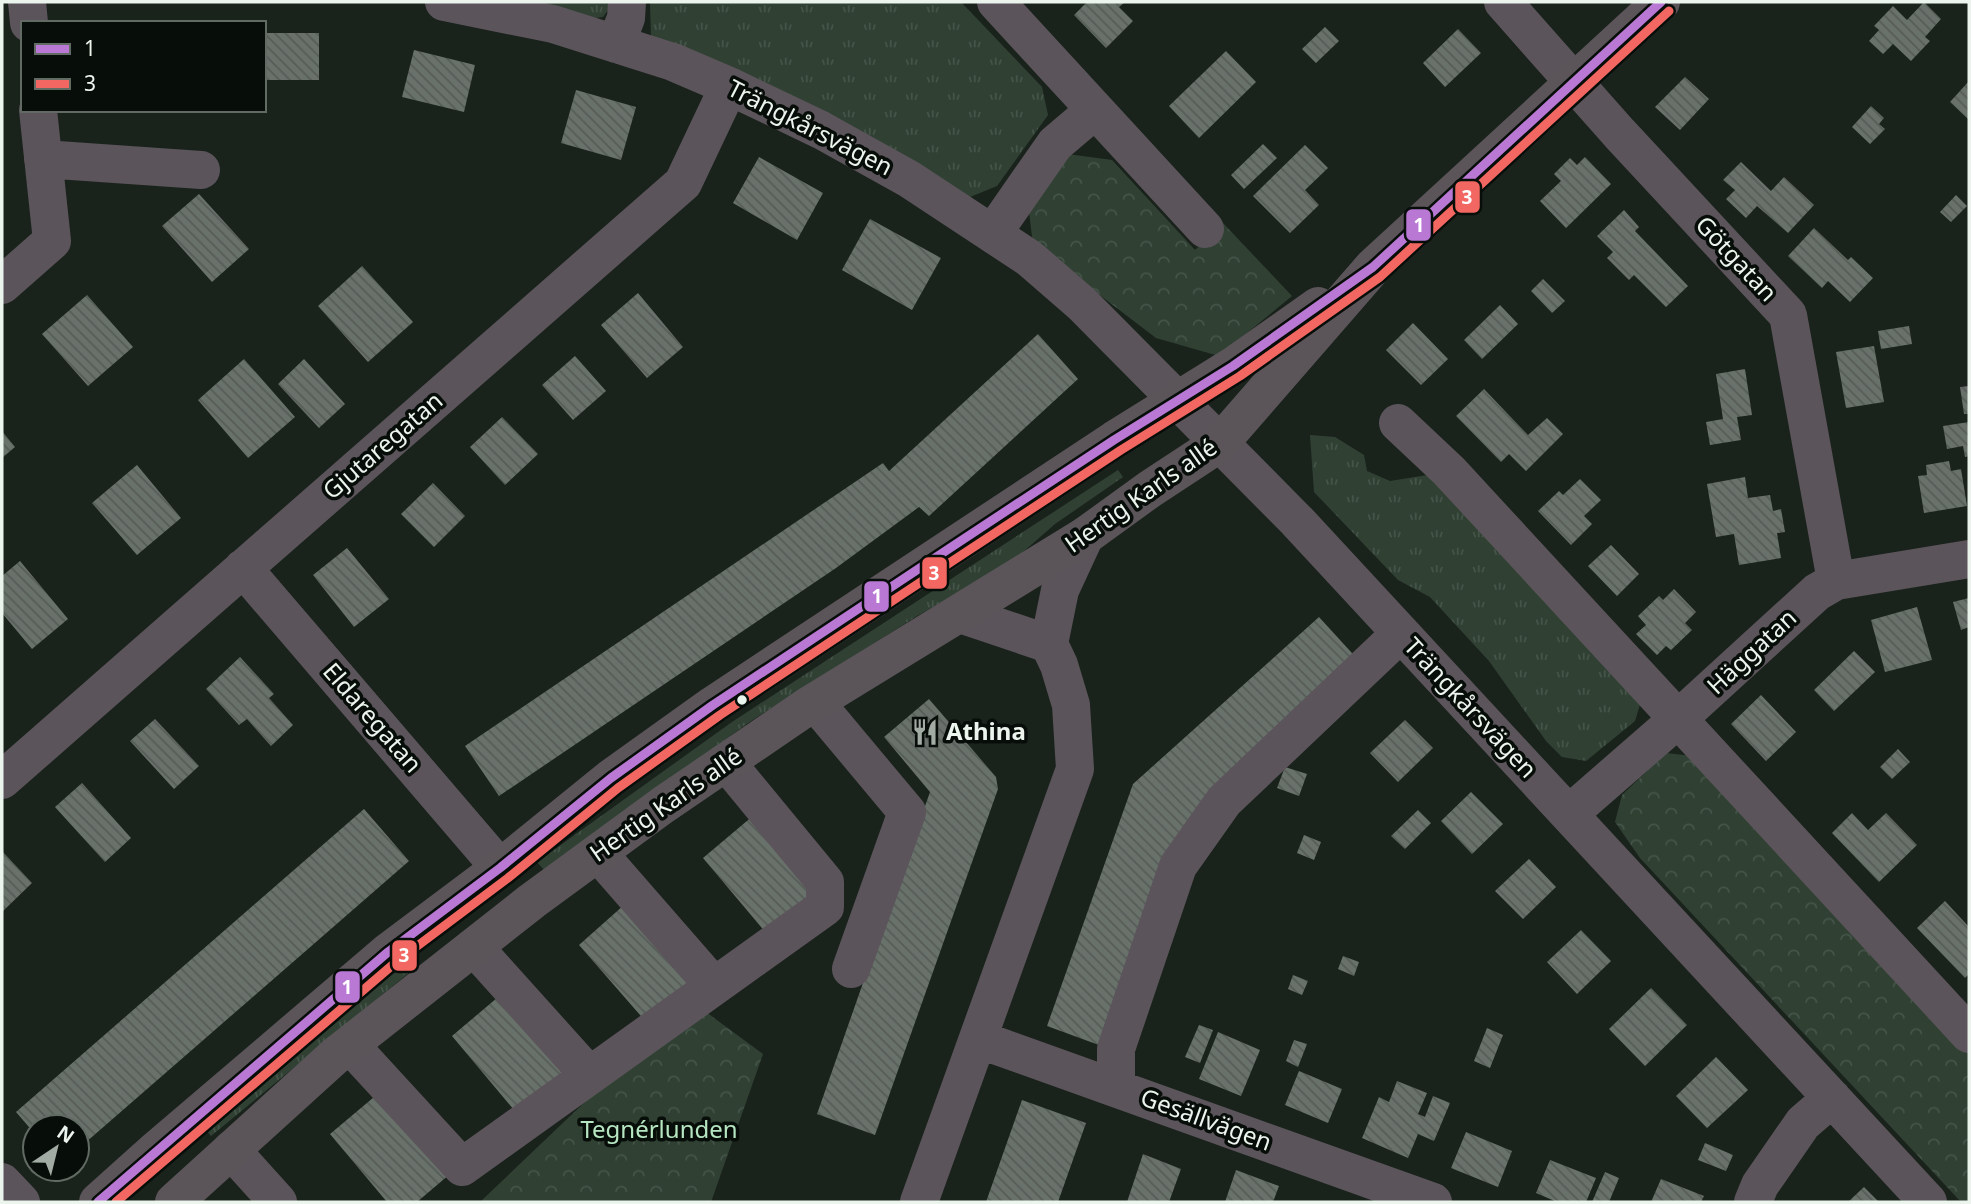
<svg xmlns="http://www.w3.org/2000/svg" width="1971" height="1204" font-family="'Noto Sans',sans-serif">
<defs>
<pattern id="grass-tufts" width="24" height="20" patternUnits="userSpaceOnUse" patternTransform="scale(1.75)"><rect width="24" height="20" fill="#304134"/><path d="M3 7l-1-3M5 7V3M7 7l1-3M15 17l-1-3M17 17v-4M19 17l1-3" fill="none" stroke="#445448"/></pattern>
<pattern id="park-crowns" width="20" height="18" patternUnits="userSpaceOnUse" patternTransform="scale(1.75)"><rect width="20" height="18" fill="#304134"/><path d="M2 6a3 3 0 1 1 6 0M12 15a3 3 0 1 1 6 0" fill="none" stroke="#445448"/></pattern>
<pattern id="building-back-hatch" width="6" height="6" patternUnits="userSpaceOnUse" patternTransform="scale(1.75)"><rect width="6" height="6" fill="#69716b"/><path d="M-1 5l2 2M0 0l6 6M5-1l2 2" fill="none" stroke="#565c57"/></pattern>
</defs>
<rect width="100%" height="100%" fill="#1a221c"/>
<!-- grass -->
<path fill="url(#grass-tufts)" d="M519,2h92v4l-8,11 -15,2z
M650,2h311l81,85 6,28 -51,71 -27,11 -319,-160z
M1310,435l25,2 29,18 3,16 23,10 44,-7 207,227 -6,20 -49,40 -24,-4 -16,-16 -57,-80 -59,-64 -32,-17 -84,-88z
M1118,470l5,7 -68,47 -46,40 -92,52 -169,107 -203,148 -8,-9 195,-140z
M410,960l6,7 -205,169 -6,-7z"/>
<!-- park -->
<path fill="url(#park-crowns)" d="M1067,154l45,6 83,90 28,-27 69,73 -73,60 -63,-18 -123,-94 -4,-32z
M1666,753l26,3 277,297v149h-8l-321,-344 -25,-36 7,-27z
M691,1001l72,53 -52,148h-231z"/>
<!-- building -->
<path fill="url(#building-back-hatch)" d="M1087,2h38l-6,5 14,14 -27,27 -32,-33z
M1924,2l17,17 -16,18 5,4 -19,20 -18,-17 -10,10 -14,-13 10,-11 -5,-4 19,-20 14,14z
M1325,27l14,14 -23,22 -14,-14z
M1458,29l23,24 -36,34 -22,-24z
M264,33h55v47h-55z
M414,50l61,15 -11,47 -62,-15z
M1226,51l30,31 -57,56 -30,-32z
M1685,77l24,22 -29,31 -25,-23z
M1969,81v39l-19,-18z
M576,90l60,17 -15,53 -60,-17z
M1871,106l13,12 -5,6 6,5 -15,15 -18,-17z
M1263,144l14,14 -33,31 -13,-14z
M1305,145l23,23 -23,22 14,15 -29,28 -37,-37z
M759,157l64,36 -26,47 -64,-37z
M1585,157l26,27 -45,44 -26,-27 21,-20 -7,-7 16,-16 7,7z
M1741,162l30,29 13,-14 30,28 -26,28 -31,-27 -11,12 -20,-19 9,-9 -12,-10z
M199,194l50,55 -37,33 -50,-56z
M1956,195l11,11 -16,16 -11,-10z
M1624,210l15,17 -4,4 53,55 -22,21 -32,-32 -5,5 -22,-22 6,-6 -16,-16z
M870,219l71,39 -29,52 -70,-40z
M1814,228l34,32 3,-3 22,21 -23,24 -22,-21 -6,7 -34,-32z
M362,266l51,56 -45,40 -50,-56z
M1543,279l22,22 -13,12 -21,-22z
M638,293l45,54 -36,31 -46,-53z
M87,295l46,52 -45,39 -46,-52z
M1500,305l18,19 -36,35 -18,-19z
M1413,323l35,36 -27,26 -35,-35z
M1909,326l3,18 -31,5 -3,-18z
M1038,334l40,45 -149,137 -10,-9 -83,61 -337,228 -34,-50 418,-283 6,8z
M1874,346l10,56 -38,6 -10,-56z
M575,356l31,35 -33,29 -31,-35z
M244,359l51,58 -47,41 -50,-58z
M304,359l41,45 -26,24 -41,-44z
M1745,369l7,46 -15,2 4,23 -31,5 -4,-23 17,-3 -7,-45z
M1969,386v28h-5l-4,-27z
M1484,389l44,46 19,-17 16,16 -37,37 -17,-17 -8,8 -45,-46z
M502,417l36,37 -33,31 -35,-38z
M1969,422v34l-4,1 -2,-11 -16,3 -4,-23z
M2,431l13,16 -13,11z
M1949,461l2,10 10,-2 6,37 -43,7 -6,-37 9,-1 -1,-10z
M137,465l44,53 -44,37 -45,-52z
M1745,477l3,21 22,-3 3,16 8,-2 4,23 -8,1 4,25 -42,7 -5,-31 -18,3 -9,-53z
M1580,479l21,21 -17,16 8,8 -21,21 -33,-34 21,-20 4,4z
M433,483l32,33 -31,31 -33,-33z
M1611,545l28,29 -22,22 -29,-30z
M347,548l42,51 -35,28 -41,-52z
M20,561l48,58 -36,30 -30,-36v-37z
M1674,589l22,23 -11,11 7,7 -21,20 -5,-4 -9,9 -21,-21 10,-9 -8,-9 21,-20 4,4z
M1969,598v29l-8,3 -8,-28z
M1917,607l15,53 -47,12 -14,-52z
M1319,617l42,46 -174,158 -80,227 -60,-22 86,-242z
M1854,651l21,21 -41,39 -20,-21z
M240,657l34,37 -5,4 24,27 -22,21 -24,-27 -8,6 -33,-36z
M1761,695l35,37 -30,29 -35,-37z
M929,699l67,78 2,12 -123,346 -58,-21 113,-322 -46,-55z
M155,719l44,47 -25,23 -44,-48z
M1405,720l28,28 -35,34 -28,-29z
M1898,749l12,13 -18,17 -12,-12z
M1285,767l22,7 -8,22 -22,-8z
M82,783l49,55 -26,24 -50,-55z
M1471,792l32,32 -31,30 -31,-33z
M364,809l45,52 -332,289v-23h-42v7l-19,-22z
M1418,810l13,13 -26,26 -14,-13z
M1852,813l16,17 18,-17 31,32 -38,37 -47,-49z
M754,815l69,82 -51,43 -69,-82z
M1304,835l17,7 -7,18 -17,-7z
M2,851l30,32 -30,29z
M1529,859l27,28 -33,32 -28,-28z
M1945,901l24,26v47l-4,4 -48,-50z
M624,905l68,77 -45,41 -68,-78z
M1581,930l30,31 -34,33 -30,-32z
M1343,956l16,6 -5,14 -16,-7z
M1293,975l15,6 -6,14 -14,-6z
M1651,988l36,37 -42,41 -36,-37z
M504,992l68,80 -53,44 -67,-80z
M1199,1025l14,5 -13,33 -15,-6z
M1487,1028l16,7 -13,33 -16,-7z
M1218,1032l42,18 -19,46 -42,-17z
M1294,1040l13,4 -9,23 -12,-6z
M1716,1057l32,33 -41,38 -31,-32z
M1299,1071l43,18 -14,34 -43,-18z
M1397,1081l30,12 -9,21 7,3 8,-21 17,7 -16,38 -16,-7 -10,24 -46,-20 17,-41 10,5z
M380,1092l70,82 -33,28h-30l-57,-68z
M1022,1100l64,23 -28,79h-72z
M1466,1132l46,19 -14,36 -47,-19z
M1705,1143l28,12 -7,16 -28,-11z
M1143,1154l38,15 -12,33h-42z
M1550,1160l46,18 -10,24h-29l-21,-9z
M1236,1170l43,16 -6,16h-48z
M1605,1172l14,6 -10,24h-17z
M1661,1179l43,17 -3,6h-50z
M1864,1187l15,15h-31z"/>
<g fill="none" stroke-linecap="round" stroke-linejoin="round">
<!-- minor -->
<path stroke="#5b545a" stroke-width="38" d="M27,2l2,21
M444,2l109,22 120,38 56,24 92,44 88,49 120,79 53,46 215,217 631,681
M996,2l209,227
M1503,2l116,131 169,182 48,266
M616,44l10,-26 1,-16
M43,159l158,11
M993,233l62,-89 40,-34
M2,285l50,-44 -14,-131
M1398,423l51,48 520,563
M243,568l257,300
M960,614l89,30
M815,702l92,110 -56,157
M2,780l681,-597 46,-97
M1569,814l109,-95 139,-127 19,-11 133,-22
M598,853l116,133
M474,947l115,128
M978,1039l455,163
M350,1045l112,122 363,-260v-25l-99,-120
M1116,1087v-38l62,-183 46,-65 177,-168
M231,1150l47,52
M2,1182l19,20
M919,1202l156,-433 -4,-64 -12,-40 -10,-21 11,-54 25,-54
M1753,1202l7,-17 43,-62 29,-25"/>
<!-- major -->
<path stroke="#5b555a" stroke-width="38" d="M98,1202l58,-52 232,-198 112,-84 111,-90 102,-73 401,-265 119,-74 85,-60
M174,1202l161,-146 197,-155 131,-96 145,-99 277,-170 65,-47 70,-46 153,-176 288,-265"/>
<defs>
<path id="bus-1" d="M98,1202l290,-250 112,-84 111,-90 102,-73 234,-155 167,-110 119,-74 140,-99 288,-265"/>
<path id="bus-2" d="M116,1202l280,-240 112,-84 110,-90 102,-73 234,-155 167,-110 119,-74 140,-99 289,-266"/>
</defs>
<!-- bus-1 casing -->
<use href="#bus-1" stroke="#070d08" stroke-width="14"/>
<!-- bus-2 casing -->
<use href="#bus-2" stroke="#070d08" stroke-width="14"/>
<!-- bus-1 -->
<use href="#bus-1" stroke="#b878d3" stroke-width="9"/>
<!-- bus-2 -->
<use href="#bus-2" stroke="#f26762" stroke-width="9"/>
</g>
<!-- icons -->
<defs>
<symbol id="restaurant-bare" viewBox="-9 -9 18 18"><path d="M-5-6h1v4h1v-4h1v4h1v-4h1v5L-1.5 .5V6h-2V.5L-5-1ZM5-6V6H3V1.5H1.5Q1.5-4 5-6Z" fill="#a2aba4" stroke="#070d08" stroke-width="2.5" paint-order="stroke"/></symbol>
</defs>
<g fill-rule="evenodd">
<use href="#restaurant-bare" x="906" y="713" width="38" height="38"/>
</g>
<!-- markers -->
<circle fill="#ebf5ed" stroke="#070d08" stroke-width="2.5" cx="742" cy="700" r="6"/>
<g text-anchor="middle" stroke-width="7" stroke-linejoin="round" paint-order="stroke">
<!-- street labels -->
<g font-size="24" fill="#ebf5ed" stroke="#070d08">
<text transform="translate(810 128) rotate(27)" y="8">Trängkårsvägen</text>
<text transform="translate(1736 259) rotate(47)" y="8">Götgatan</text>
<text transform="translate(383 446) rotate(-41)" y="8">Gjutaregatan</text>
<text transform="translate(1141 496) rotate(-35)" y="8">Hertig Karls allé</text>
<text transform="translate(1752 652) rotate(-43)" y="8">Häggatan</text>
<text transform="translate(1470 708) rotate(47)" y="8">Trängkårsvägen</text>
<text transform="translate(372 718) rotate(49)" y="8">Eldaregatan</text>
<text transform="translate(666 805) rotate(-35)" y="8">Hertig Karls allé</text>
<text transform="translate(1206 1120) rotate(20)" y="8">Gesällvägen</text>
</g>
<!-- poi labels -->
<g font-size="24" font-weight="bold" fill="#ebf5ed" stroke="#070d08" text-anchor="start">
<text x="946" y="740">Athina</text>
</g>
<!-- park labels -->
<g font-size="24" fill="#b6e6c1" stroke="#070d08">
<text x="659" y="1138">Tegnérlunden</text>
</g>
</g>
<g stroke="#070d08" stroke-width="2.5">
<rect x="1454" y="180" width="27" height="34" rx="7" fill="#f26762"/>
<rect x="1405" y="208" width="27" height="34" rx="7" fill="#b878d3"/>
<rect x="921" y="556" width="27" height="34" rx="7" fill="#f26762"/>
<rect x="863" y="580" width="27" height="33" rx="7" fill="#b878d3"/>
<rect x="391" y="939" width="27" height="33" rx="7" fill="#f26762"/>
<rect x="334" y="970" width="27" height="34" rx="7" fill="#b878d3"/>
</g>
<g font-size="19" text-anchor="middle" font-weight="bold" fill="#fff">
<text x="1467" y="204">3</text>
<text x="1419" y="232">1</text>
<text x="934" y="580">3</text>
<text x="877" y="603">1</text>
<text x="404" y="962">3</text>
<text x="347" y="994">1</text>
</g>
<!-- border -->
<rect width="1971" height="1204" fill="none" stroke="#ebf5ed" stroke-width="7"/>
<!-- legend -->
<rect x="21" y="21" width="245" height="91" fill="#070d08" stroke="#626a64" stroke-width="2"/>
<rect x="35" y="44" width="35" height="10" fill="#b878d3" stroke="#626a64" stroke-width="2"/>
<text x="84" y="56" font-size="21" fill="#ebf5ed">1</text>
<rect x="35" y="79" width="35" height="10" fill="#f26762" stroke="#626a64" stroke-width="2"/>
<text x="84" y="91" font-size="21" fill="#ebf5ed">3</text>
<!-- north arrow -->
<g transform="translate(56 1148) rotate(35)"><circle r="33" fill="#070d08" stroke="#626a64" stroke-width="2"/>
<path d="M0-5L12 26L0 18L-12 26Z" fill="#a2aba4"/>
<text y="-10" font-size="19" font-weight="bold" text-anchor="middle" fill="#ebf5ed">N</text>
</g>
</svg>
